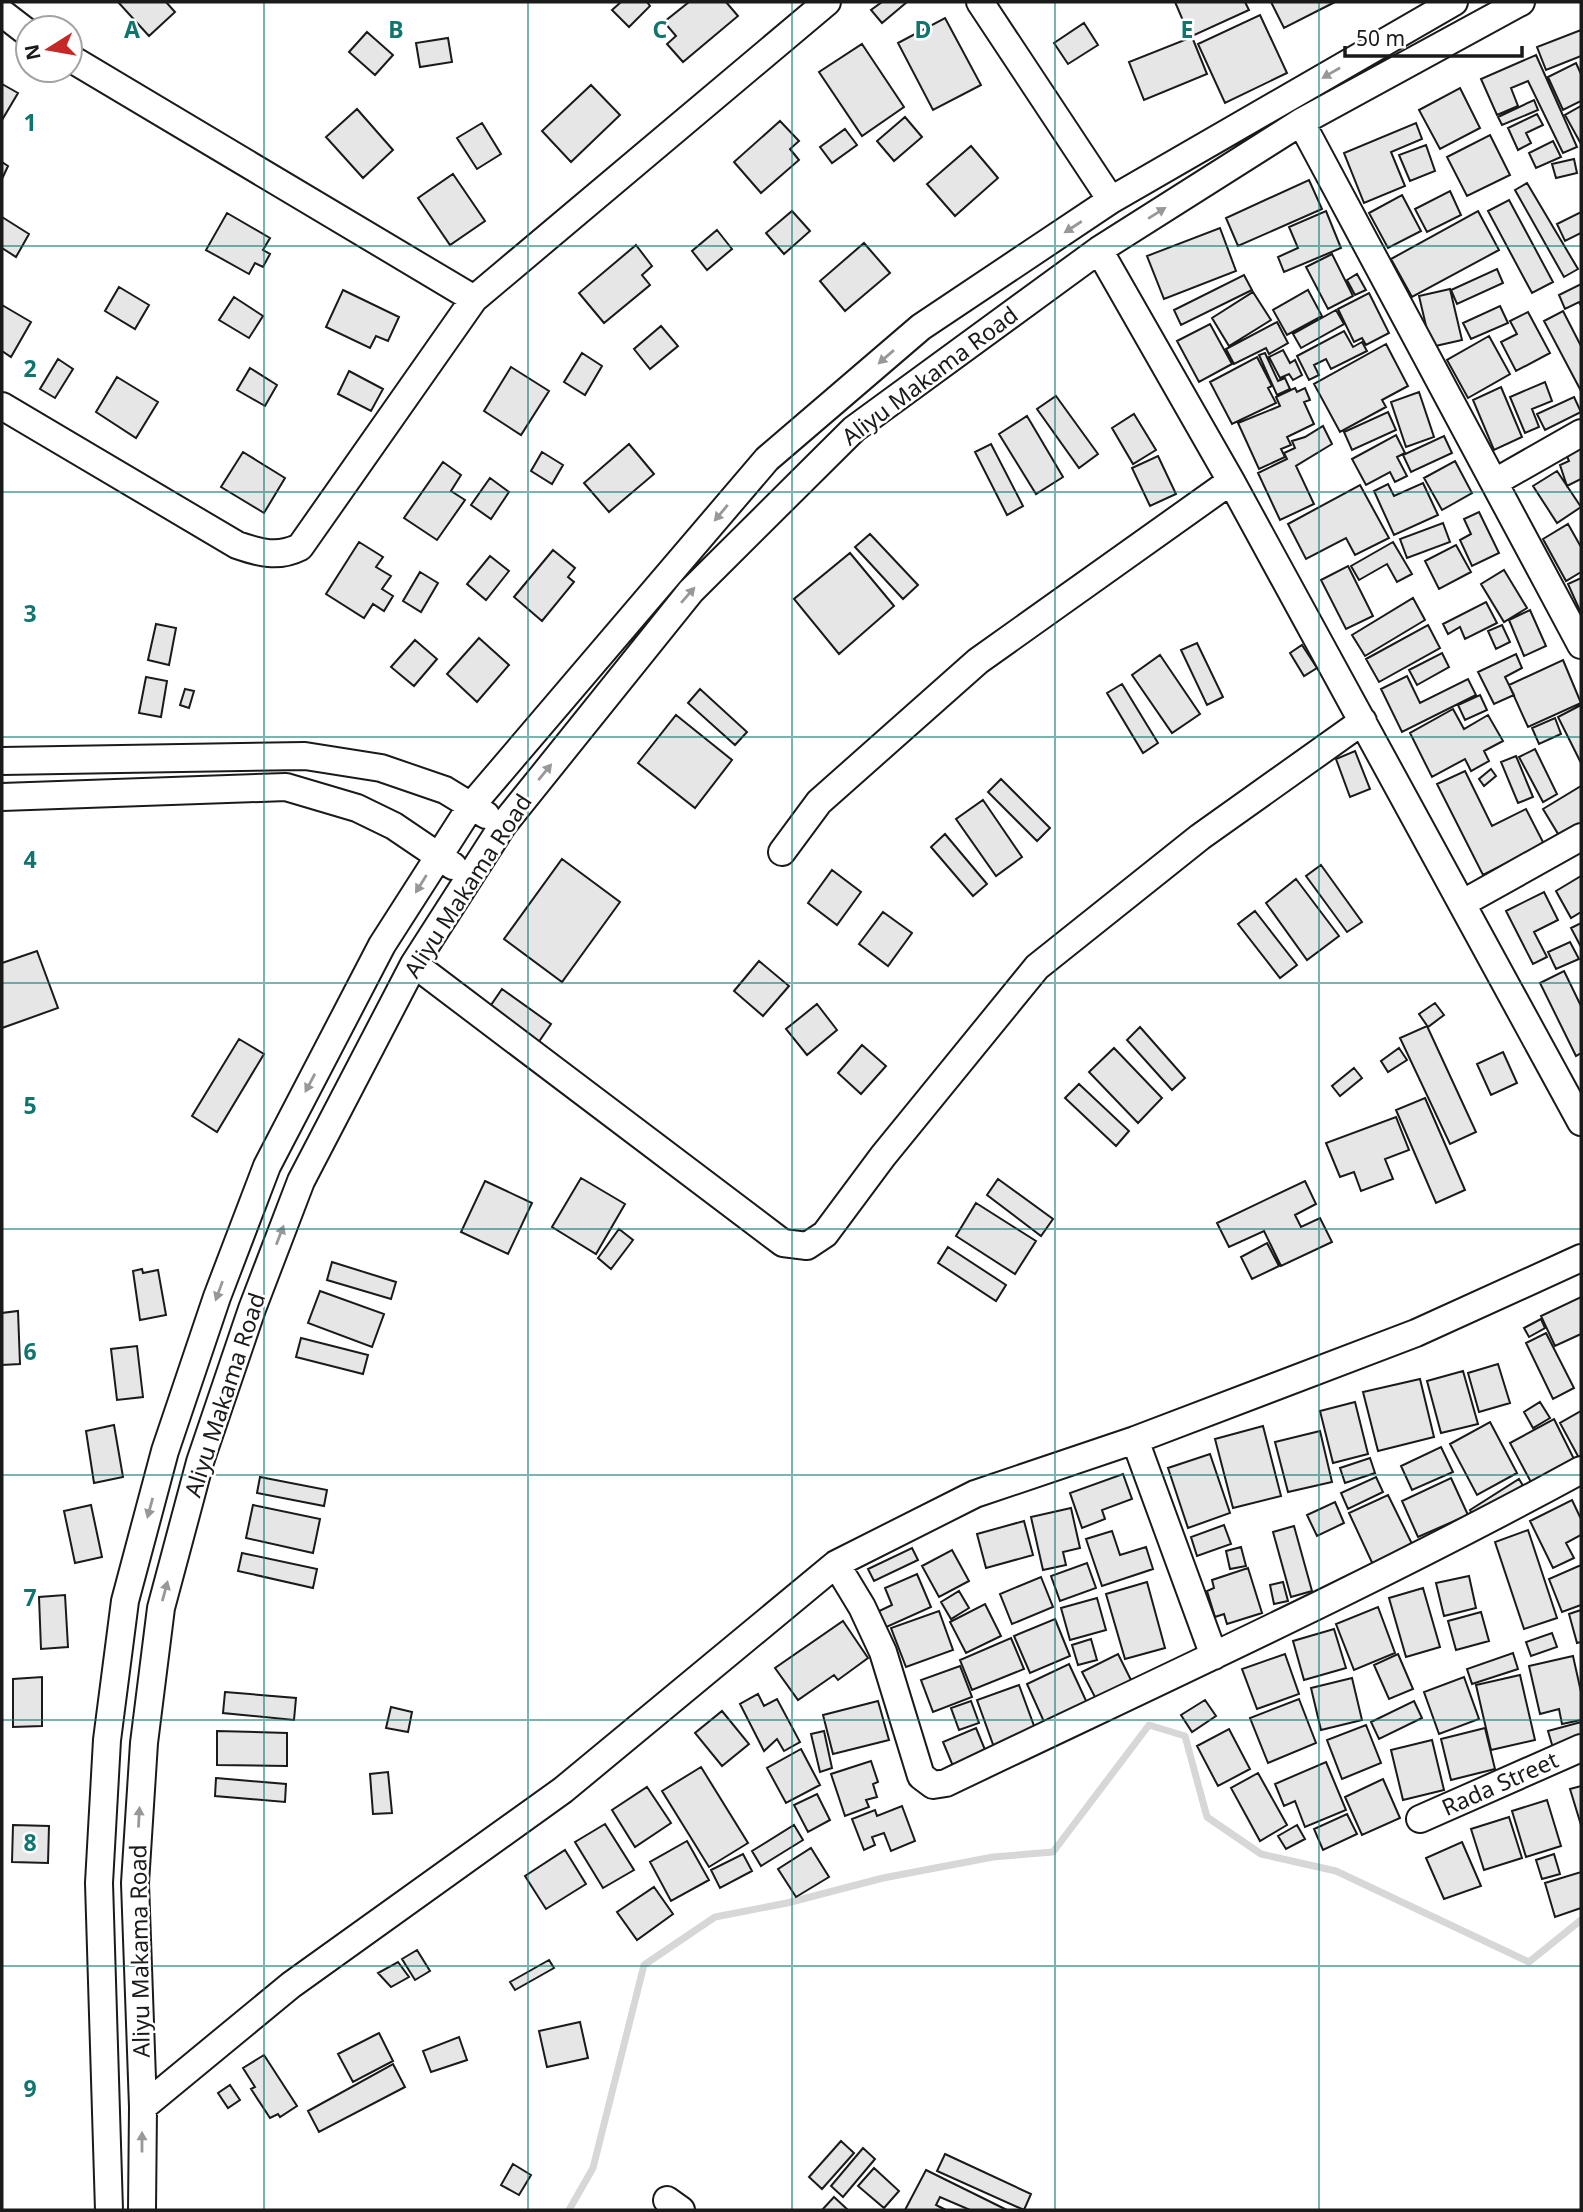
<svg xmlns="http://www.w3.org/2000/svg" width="1583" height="2212" font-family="'Noto Sans',sans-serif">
<rect width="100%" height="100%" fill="#fff"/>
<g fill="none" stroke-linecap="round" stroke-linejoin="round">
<!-- stream -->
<path stroke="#d7d7d7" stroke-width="7" d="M569,2210l24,-42 51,-203 71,-48 72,-14 96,-25 110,-21 60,-5 96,-127 36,11 22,81 54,37 75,17 193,91 52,-42"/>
</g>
<!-- building -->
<path fill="#e6e6e6" stroke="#1a1a1a" stroke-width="2" d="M118,2h48l9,10 -26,24z
M621,2h26l3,4 -21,21 -17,-17z
M689,2h37l12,14 -55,46 -16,-18 9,-8 -12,-14z
M882,2h25l-25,21 -11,-13z
M1175,2h70l4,8 -59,27z
M1271,2h64l-51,26z
M1260,15l27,58 -62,30 -27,-59z
M945,18l36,67 -48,25 -35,-67z
M1084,23l14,22 -30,19 -14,-21z
M1581,30v26l-35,14 -9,-23z
M367,32l26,23 -18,20 -26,-23z
M1192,37l15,37 -63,26 -15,-38z
M448,38l4,24 -32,5 -4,-24z
M862,44l42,63 -42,29 -43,-64z
M1536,55l41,92 -14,6 -35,-72 -17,7 7,18 -21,9 -16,-36z
M1576,63l5,11v27l-18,9 -15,-33z
M2,84l16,9 -16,27z
M591,85l29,30 -49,47 -29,-31z
M1460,88l20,40 -40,21 -21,-39z
M1534,100l4,10 -36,15 -4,-8z
M1581,106v38l-16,-29z
M357,109l36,41 -30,28 -37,-41z
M1537,114l6,11 -17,8 5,10 -13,7 -10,-22z
M905,117l17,20 -28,24 -17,-20z
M780,121l19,20 -9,8 9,11 -38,33 -27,-31z
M482,123l19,31 -24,15 -20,-31z
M1416,123l6,16 -31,13 14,34 -41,17 -20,-50z
M845,129l12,16 -25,18 -12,-16z
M1490,135l20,40 -43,21 -20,-39z
M1553,141l8,16 -25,11 -7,-15z
M1426,145l9,26 -25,10 -11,-26z
M971,146l27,32 -43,38 -28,-32z
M1574,159l3,14 -21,5 -4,-14z
M2,162l6,4 -6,13z
M453,174l32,47 -35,24 -32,-47z
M1309,180l13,29 -84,37 -12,-28z
M1527,183l51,86 -14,8 -49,-87z
M1450,191l11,24 -34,17 -12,-23z
M1402,195l19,36 -33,17 -19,-35z
M1509,200l44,82 -21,11 -44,-82z
M792,211l18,20 -26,23 -18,-21z
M1326,211l15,37 -57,24 -6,-15 20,-9 -9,-21z
M1478,211l21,39 -87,47 -21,-38z
M1581,212v21l-16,8 -8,-17z
M227,213l43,25 -7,12 7,4 -7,13 -8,-4 -6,11 -43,-24z
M2,217l27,17 -13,23 -14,-9z
M1220,228l16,43 -72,28 -17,-43z
M717,230l15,19 -25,21 -15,-19z
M864,243l26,30 -45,38 -25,-30z
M636,245l16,21 -10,9 8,10 -46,38 -25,-30z
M1332,254l21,42 -25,13 -22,-42z
M1497,269l6,14 -46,21 -6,-14z
M1357,274l9,16 -11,5 -8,-15z
M1244,275l8,15 -71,35 -7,-15z
M1581,284v22l-2,-4 -14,7 -6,-14z
M119,287l30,18 -14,24 -30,-18z
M1450,289l12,51 -31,7 -12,-51z
M343,290l56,27 -11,24 -12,-5 -6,12 -44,-21z
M1308,290l14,26 -35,19 -14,-25z
M1253,292l18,28 -42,26 -17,-28z
M1369,293l20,40 -23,12 -4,-7 -8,4 -16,-33z
M234,297l29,19 -14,22 -30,-18z
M2,305l29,17 -20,35 -9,-6z
M1500,306l8,17 -37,16 -8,-16z
M1336,310l8,14 -43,24 -8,-14z
M1563,311l18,35v45l-37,-70z
M1528,312l22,41 -34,18 -15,-29 16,-8 -7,-13z
M1277,322l11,21 -19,11 -3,-6 -32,16 -8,-15z
M1210,324l22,40 -33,18 -22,-41z
M661,326l17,20 -28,23 -16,-20z
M1344,331l9,16 9,-5 5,9 -36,18 -5,-10 -12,6 5,10 -10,5 -12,-24z
M1489,336l21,38 -42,24 -21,-38z
M1386,344l22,42 -26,14 4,7 -46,25 -26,-48z
M1283,350l7,13 5,-3 7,15 -9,5 -4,-6 -9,4 -11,-21z
M582,353l20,13 -17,29 -21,-13z
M1265,353l13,28 7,-3 5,11 -13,6 -18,-40z
M1257,357l15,29 -4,2 8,15 -44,21 -22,-42z
M58,359l15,10 -18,29 -15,-9z
M511,367l38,24 -28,44 -37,-24z
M250,368l27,17 -12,21 -28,-16z
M349,371l34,18 -12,22 -33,-17z
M117,377l41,25 -22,36 -40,-26z
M1545,382l7,19 -20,8 7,18 -14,6 -15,-36z
M1501,387l21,50 -28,13 -21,-50z
M1295,388l2,4 8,-4 5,12 -6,2 10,22 -27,13 4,8 -10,4 4,8 -26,12 -21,-46 42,-17 -4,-9z
M1419,392l15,45 -28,10 -15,-45z
M1056,396l42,58 -19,14 -42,-59z
M1574,397l7,15 -36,18 -8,-16z
M1388,412l8,18 -44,20 -8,-18z
M1134,414l22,36 -23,14 -21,-36z
M1027,416l36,61 -27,17 -37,-60z
M1323,426l9,18 -36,22 18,38 -34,16 -22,-47 29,-14 -3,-6 11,-5 -3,-7 13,-4z
M1396,435l9,18 -8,4 10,19 -12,6 -5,-10 -24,13 -14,-26z
M1444,436l8,17 -41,19 -8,-17z
M629,444l25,30 -45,38 -25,-29z
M991,444l32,62 -16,9 -32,-63z
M1581,446v33l-14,7 -7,-21 9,-4 -3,-7z
M243,452l42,26 -21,35 -43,-26z
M542,452l21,13 -11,19 -21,-13z
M1158,456l18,38 -26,12 -18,-38z
M1455,461l17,32 -30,17 -18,-32z
M443,462l18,13 -10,16 14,9 -28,40 -33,-22z
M1557,471l24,36 -24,16 -24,-37z
M490,478l19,14 -18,27 -20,-14z
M1423,483l15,32 -44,20 -20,-44 14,-7 6,12z
M1360,485l29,53 -34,17 -9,-17 -40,21 -18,-35z
M1479,512l20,41 -27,13 -12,-26 11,-6 -7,-15z
M1443,523l7,19 -43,16 -7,-19z
M1568,524l13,23v25l-15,9 -23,-42z
M870,534l48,51 -15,14 -48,-52z
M359,542l24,15 -7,10 15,9 -9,13 11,7 -9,15 -11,-7 -9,14 -38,-24z
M1393,542l19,32 -15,8 -10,-18 -28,16 -8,-14z
M1456,545l15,27 -32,17 -14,-28z
M553,550l22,18 -7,9 6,5 -32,39 -28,-24z
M850,553l44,53 -55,48 -45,-55z
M490,556l19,15 -23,29 -19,-16z
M1348,566l25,50 -27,13 -25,-49z
M1504,570l23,38 -23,14 -23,-38z
M420,572l18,11 -17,29 -18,-11z
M1581,578v35l-13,-29z
M1413,598l12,22 -60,36 -13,-21z
M1486,602l11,21 -32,16 -5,-12 -12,7 -5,-10z
M1530,610l16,36 -22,10 -15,-36z
M156,624l20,4 -7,37 -21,-5z
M1428,625l12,23 -61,34 -13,-23z
M1502,625l8,17 -14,7 -8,-18z
M479,638l30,27 -32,37 -30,-28z
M415,640l22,19 -23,27 -23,-19z
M1197,643l26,54 -16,8 -26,-55z
M1302,645l15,23 -13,8 -14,-23z
M1442,653l7,14 -32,18 -8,-15z
M1516,654l6,14 -17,9 9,18 -20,9 -16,-32z
M1160,655l40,59 -28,19 -40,-58z
M1563,660l18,43 -53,24 -19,-42z
M1407,676l13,27 48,-24 8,16 -74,37 -21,-43z
M146,677l21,4 -6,36 -22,-4z
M1122,684l36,59 -15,10 -36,-60z
M185,689l9,2 -5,17 -9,-3z
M700,689l47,43 -12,13 -47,-42z
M1480,695l7,15 -22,10 -7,-15z
M1581,705v58l-23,-46z
M1453,709l11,20 24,-14 15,26 -19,10 5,10 -18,10 -6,-12 -33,18 -22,-44z
M676,715l56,45 -37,48 -57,-45z
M1555,718l6,16 -22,10 -7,-16z
M1535,749l22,45 -14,8 -24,-45z
M1355,751l15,38 -20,8 -14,-38z
M1516,756l17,41 -15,6 -17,-41z
M1491,769l5,7 -12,10 -5,-7z
M1465,771l27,55 34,-17 18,35 -61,31 -46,-91z
M1001,779l49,49 -13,13 -49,-49z
M1581,786v45l-18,11 -20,-33z
M983,800l39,57 -26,19 -40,-57z
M945,834l42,50 -14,12 -42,-49z
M562,859l58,43 -58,80 -58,-43z
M1321,865l41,57 -15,10 -41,-56z
M832,870l29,22 -24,33 -29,-22z
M1581,876v36l-10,6 -15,-27z
M1296,879l43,57 -32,24 -41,-57z
M1544,892l14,28 -24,12 13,25 -14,7 -27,-53z
M1255,911l42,54 -17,13 -42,-54z
M883,912l29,21 -24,33 -29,-22z
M1581,923v24l-10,-19z
M1570,942l9,17 -23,10 -8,-17z
M37,951l21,57 -56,20v-65z
M759,961l30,25 -26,30 -29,-25z
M1564,971l17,35v47l-5,3 -36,-73z
M502,989l49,35 -13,19 -49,-35z
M1435,1003l9,12 -16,12 -9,-13z
M817,1004l20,26 -30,25 -21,-26z
M1427,1026l49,106 -26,12 -50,-106z
M1140,1027l45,51 -13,12 -45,-50z
M239,1039l25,15 -47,78 -25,-16z
M862,1045l24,21 -25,28 -23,-21z
M1114,1048l48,50 -24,25 -49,-51z
M1399,1048l8,12 -19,12 -7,-11z
M1503,1052l14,31 -26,12 -14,-31z
M1354,1068l8,10 -22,18 -8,-10z
M1079,1084l50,47 -13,15 -51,-48z
M1425,1098l40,92 -29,13 -40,-93z
M1396,1117l13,33 -24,9 8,20 -32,12 -7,-19 -14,5 -14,-34z
M581,1178l44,26 -29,50 -44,-27z
M998,1179l55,40 -12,17 -54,-41z
M485,1181l47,22 -24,51 -47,-22z
M1305,1181l11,23 -21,11 6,12 19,-9 12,24 -51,24 -17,-35 -35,16 -12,-24z
M976,1203l60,38 -21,33 -59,-38z
M619,1229l14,11 -22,29 -13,-11z
M1267,1243l12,23 -27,13 -11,-22z
M948,1247l58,38 -10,16 -58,-38z
M332,1262l64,20 -5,17 -64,-19z
M142,1269l1,4 15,-3 8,45 -26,5 -7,-49z
M320,1291l64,23 -12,33 -64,-24z
M1581,1297v37l-26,12 -14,-30z
M18,1311l2,53 -18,1v-52z
M1541,1319l4,9 -16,9 -5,-9z
M1546,1333l28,55 -21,11 -27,-56z
M301,1338l67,17 -5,19 -67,-17z
M137,1346l6,51 -26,3 -6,-51z
M1498,1364l12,39 -31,9 -11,-39z
M1463,1371l15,53 -37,9 -14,-52z
M1420,1379l14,58 -56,14 -15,-59z
M1355,1402l13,52 -35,9 -13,-52z
M1540,1402l10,16 -17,10 -9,-16z
M1581,1411v46l-2,1 -19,-35z
M1554,1419l21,42 -43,23 -22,-41z
M1490,1422l27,51 -40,22 -27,-51z
M114,1425l9,52 -29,6 -8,-52z
M1263,1426l18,70 -48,12 -18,-69z
M1320,1431l12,51 -44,10 -13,-50z
M1441,1447l12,25 -41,18 -11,-24z
M1210,1454l20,59 -42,15 -20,-60z
M1370,1458l5,15 -30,10 -5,-15z
M1123,1474l9,25 -30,11 3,9 -23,9 -12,-35z
M260,1477l67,13 -3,16 -67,-13z
M1376,1477l7,15 -35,17 -7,-16z
M1451,1478l17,37 -50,22 -16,-36z
M1519,1479l6,10 -49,31 -6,-10z
M1388,1495l27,55 -40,19 -26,-56z
M1572,1500l9,19v16l-15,8 8,15 -21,10 -23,-47z
M1335,1502l9,21 -27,13 -10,-21z
M91,1505l11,52 -27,6 -11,-52z
M253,1505l67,14 -7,34 -67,-15z
M1071,1508l9,40 -17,4 3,13 -23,5 -12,-53z
M1024,1521l9,34 -47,13 -9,-34z
M1224,1525l7,19 -34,12 -6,-19z
M1294,1526l18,65 -21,6 -18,-65z
M1528,1530l29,88 -33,11 -29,-87z
M1112,1531l8,24 26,-8 7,22 -51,17 -16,-47z
M1241,1547l5,19 -16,3 -4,-18z
M912,1548l6,12 -44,21 -6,-12z
M952,1550l17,31 -30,16 -17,-31z
M242,1553l75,16 -4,19 -75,-17z
M1087,1563l9,25 -36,13 -9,-25z
M1581,1565v40l-19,7 -13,-33z
M1248,1568l14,45 -35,11 -3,-10 -9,3 -8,-26 7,-3 -2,-8z
M917,1574l14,33 -49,22 -7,-16 17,-8 -7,-17z
M1469,1576l7,32 -32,8 -8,-33z
M1041,1577l12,30 -41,17 -12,-30z
M1147,1582l18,66 -40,11 -19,-65z
M1283,1582l5,19 -14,3 -4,-19z
M1423,1588l17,59 -34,10 -17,-59z
M959,1591l10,17 -18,11 -10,-17z
M65,1595l3,52 -27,2 -2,-52z
M1097,1598l9,32 -36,10 -9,-32z
M985,1604l16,32 -35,17 -16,-31z
M1378,1607l17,46 -41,17 -18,-46z
M1581,1610v32l-4,1 -8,-29z
M939,1611l14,39 -47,17 -15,-39z
M1481,1612l8,29 -33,9 -8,-29z
M1055,1619l15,37 -40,17 -16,-37z
M843,1621l25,37 -30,22 -4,-5 -36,25 -23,-32z
M1334,1629l12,39 -42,12 -11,-39z
M1552,1633l5,14 -26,9 -5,-14z
M1011,1638l13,31 -52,21 -12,-30z
M1091,1639l6,21 -19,5 -6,-20z
M1513,1653l5,16 -46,15 -5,-15z
M1118,1654l15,30 -36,17 -15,-29z
M1285,1654l14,40 -42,15 -15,-40z
M1398,1654l15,35 -24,10 -15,-34z
M1573,1656l8,36v28l-19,4 -3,-15 -19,5 -11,-48z
M1069,1664l19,41 -43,19 -18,-40z
M960,1666l12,31 -39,15 -12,-32z
M1520,1675l15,65 -44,10 -15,-65z
M42,1677v49l-29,1v-48z
M1464,1677l15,42 -40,15 -15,-42z
M1352,1678l10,42 -41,10 -10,-42z
M1019,1685l18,49 -42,16 -18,-50z
M225,1692l71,6 -2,22 -71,-7z
M758,1694l6,12 13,-7 23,43 -16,9 -7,-12 -13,12 -24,-47z
M1299,1699l17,44 -48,20 -18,-45z
M1205,1700l11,16 -24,16 -11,-17z
M878,1701l11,39 -56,14 -10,-39z
M971,1701l8,22 -20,7 -8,-22z
M1414,1701l8,17 -43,21 -8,-17z
M391,1707l21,5 -4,20 -22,-4z
M722,1711l27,33 -27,22 -27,-33z
M1581,1722v18l-28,8 -5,-17z
M1366,1725l15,38 -39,16 -15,-39z
M976,1728l12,29 -33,14 -12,-29z
M1485,1728l10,41 -44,11 -10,-41z
M1229,1729l21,40 -32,17 -21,-40z
M217,1731l70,2v33l-70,-1z
M824,1731l8,37 -12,4 -9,-38z
M1432,1740l12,50 -41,10 -12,-50z
M801,1749l19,36 -34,18 -19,-35z
M871,1761l7,21 -5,2 4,13 -11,3 3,7 -24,9 -14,-42z
M1326,1762l20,48 -41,17 -10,-26 -11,5 -9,-22z
M701,1767l47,76 -39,24 -47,-76z
M388,1772l4,41 -19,1 -3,-40z
M1258,1773l29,52 -27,16 -29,-53z
M216,1778l70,6 -1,18 -70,-6z
M1383,1779l17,39 -38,17 -17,-38z
M1581,1786v39l-11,-36z
M647,1787l24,36 -36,24 -23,-37z
M817,1794l13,26 -22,12 -14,-27z
M1547,1800l14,46 -35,11 -14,-46z
M902,1806l13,35 -24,10 -7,-18 -12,4 3,8 -11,5 -12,-31 23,-9 2,6z
M1347,1814l10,20 -34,16 -9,-21z
M1509,1817l13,41 -38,12 -13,-41z
M605,1824l29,46 -31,18 -28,-46z
M13,1825l36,1 -1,37 -36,-1z
M794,1825l9,15 -42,26 -9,-15z
M1297,1825l8,14 -19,10 -8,-13z
M687,1841l22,39 -38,21 -21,-39z
M1462,1842l19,44 -37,13 -18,-41z
M811,1848l18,29 -33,20 -18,-28z
M565,1850l21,34 -40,25 -21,-33z
M743,1854l9,17 -32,17 -9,-18z
M1554,1854l6,20 -18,5 -6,-19z
M1581,1872v36l-26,9 -10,-34z
M654,1887l19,27 -36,26 -20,-28z
M417,1950l13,21 -15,9 -13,-21z
M549,1960l5,8 -39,22 -5,-8z
M398,1962l11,15 -18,10 -13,-14z
M580,2022l8,36 -41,9 -8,-36z
M379,2033l14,28 -40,21 -15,-28z
M459,2037l8,23 -36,12 -8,-21z
M264,2055l33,51 -17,11 -2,-3 -8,4 -19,-29 4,-2 -12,-19z
M393,2064l12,23 -86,45 -11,-21z
M230,2085l10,15 -12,8 -10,-15z
M841,2141l13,12 -32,36 -13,-12z
M863,2148l12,11 -32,38 -12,-11z
M945,2154l86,40 -7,16 -87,-39z
M513,2164l18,11 -12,20 -18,-10z
M874,2168l25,23 -15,17 -26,-22z
M926,2170l81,40h-37l-30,-13 -4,8 10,5h-41z
M834,2197l14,13h-26z"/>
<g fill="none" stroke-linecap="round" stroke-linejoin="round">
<defs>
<path id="minor" d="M980,2l131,198
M2,13l26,20
M70,58l404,241
M1301,122l280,523
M1099,250l132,231 350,641
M2,406l235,139c23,8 41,13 63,2l174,-248 353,-297
M1495,482l86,-49
M2,761l303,-5 76,12 64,22 41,25
M2,797l284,-10 71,21 37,18 59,40
M782,852l37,-50 159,-141 253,-180
M1463,903l118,-66
M414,964l369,279 24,3 18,-12 58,-78 154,-189 163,-130 163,-116
M1135,1440l79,216
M836,1564l26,43 21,45 38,124 12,9 13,-2c213,-102 428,-200 635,-313
M1420,1819l161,-71
M143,2107l148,-122 272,-195 273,-226 139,-70 160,-54 281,-107 165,-75
M667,2200l14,10
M109,2210l-10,-327 8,-143 18,-139 40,-150 52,-154 50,-131 115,-221 89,-139 296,-347 154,-132 190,-127 343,-198
M142,2210l1,-103 -8,-224 9,-140 17,-135 39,-146 52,-153 49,-128 113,-217 89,-139 188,-234 163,-162 245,-179 202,-128 220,-120"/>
</defs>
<!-- minor casing -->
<use href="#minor" stroke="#1a1a1a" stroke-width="30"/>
<!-- minor -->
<use href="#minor" stroke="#fff" stroke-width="26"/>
</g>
<!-- one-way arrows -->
<defs><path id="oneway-solid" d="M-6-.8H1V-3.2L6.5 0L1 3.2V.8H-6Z" transform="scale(1.75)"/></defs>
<g fill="#989898">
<use href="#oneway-solid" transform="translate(1331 73) rotate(150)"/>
<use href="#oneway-solid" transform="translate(1157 213) rotate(-32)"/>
<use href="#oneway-solid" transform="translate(1073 227) rotate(147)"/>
<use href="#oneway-solid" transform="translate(886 357) rotate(139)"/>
<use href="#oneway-solid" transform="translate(721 513) rotate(130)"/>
<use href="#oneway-solid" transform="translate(688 595) rotate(-49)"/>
<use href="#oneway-solid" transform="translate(545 772) rotate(-51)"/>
<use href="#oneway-solid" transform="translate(421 884) rotate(122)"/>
<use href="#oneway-solid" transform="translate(310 1083) rotate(118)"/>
<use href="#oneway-solid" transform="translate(280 1235) rotate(-69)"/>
<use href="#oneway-solid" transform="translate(219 1291) rotate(110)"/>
<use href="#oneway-solid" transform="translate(150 1508) rotate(105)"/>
<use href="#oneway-solid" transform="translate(165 1591) rotate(-75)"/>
<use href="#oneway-solid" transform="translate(139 1817) rotate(-87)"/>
<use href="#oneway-solid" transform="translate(142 2142) rotate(-90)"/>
</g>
<!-- grid -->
<path fill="none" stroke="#0f766e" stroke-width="2" stroke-opacity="0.55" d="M264,2v2208M528,2v2208M792,2v2208M1055,2v2208M1319,2v2208M2,246h1579M2,492h1579M2,737h1579M2,983h1579M2,1229h1579M2,1475h1579M2,1720h1579M2,1966h1579"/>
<g text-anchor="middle" stroke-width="5" stroke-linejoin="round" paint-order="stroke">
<!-- street labels -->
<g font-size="23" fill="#1a1a1a" stroke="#fff">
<text transform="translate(930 376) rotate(-37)" y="8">Aliyu Makama Road</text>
<text transform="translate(468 886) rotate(-57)" y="8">Aliyu Makama Road</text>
<text transform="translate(225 1395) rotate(-72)" y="8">Aliyu Makama Road</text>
<text transform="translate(1500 1784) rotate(-24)" y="8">Rada Street</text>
<text transform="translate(140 1951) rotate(-91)" y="8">Aliyu Makama Road</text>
</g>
</g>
<g font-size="23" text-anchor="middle" font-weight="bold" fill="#0f766e" stroke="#fff" stroke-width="5" stroke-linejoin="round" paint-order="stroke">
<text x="132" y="38">A</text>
<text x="396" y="38">B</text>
<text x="660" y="38">C</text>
<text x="923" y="38">D</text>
<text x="1187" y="38">E</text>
<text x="30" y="131">1</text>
<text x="30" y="377">2</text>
<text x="30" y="622">3</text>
<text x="30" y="868">4</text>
<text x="30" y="1114">5</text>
<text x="30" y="1360">6</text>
<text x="30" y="1606">7</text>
<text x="30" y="1851">8</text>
<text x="30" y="2097">9</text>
</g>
<!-- border -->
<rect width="1583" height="2212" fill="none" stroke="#1a1a1a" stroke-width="7"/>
<!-- north arrow -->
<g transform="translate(49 49) rotate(259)"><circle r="33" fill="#ffffff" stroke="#a3a3a3" stroke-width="2"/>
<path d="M0-5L12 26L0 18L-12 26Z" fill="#c62828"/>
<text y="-10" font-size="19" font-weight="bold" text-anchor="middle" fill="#1a1a1a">N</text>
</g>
<!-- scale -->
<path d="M1345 46v10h177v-10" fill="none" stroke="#1a1a1a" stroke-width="3.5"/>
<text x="1356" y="46" font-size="21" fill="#1a1a1a" stroke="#ffffff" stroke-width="5" paint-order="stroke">50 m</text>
</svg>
